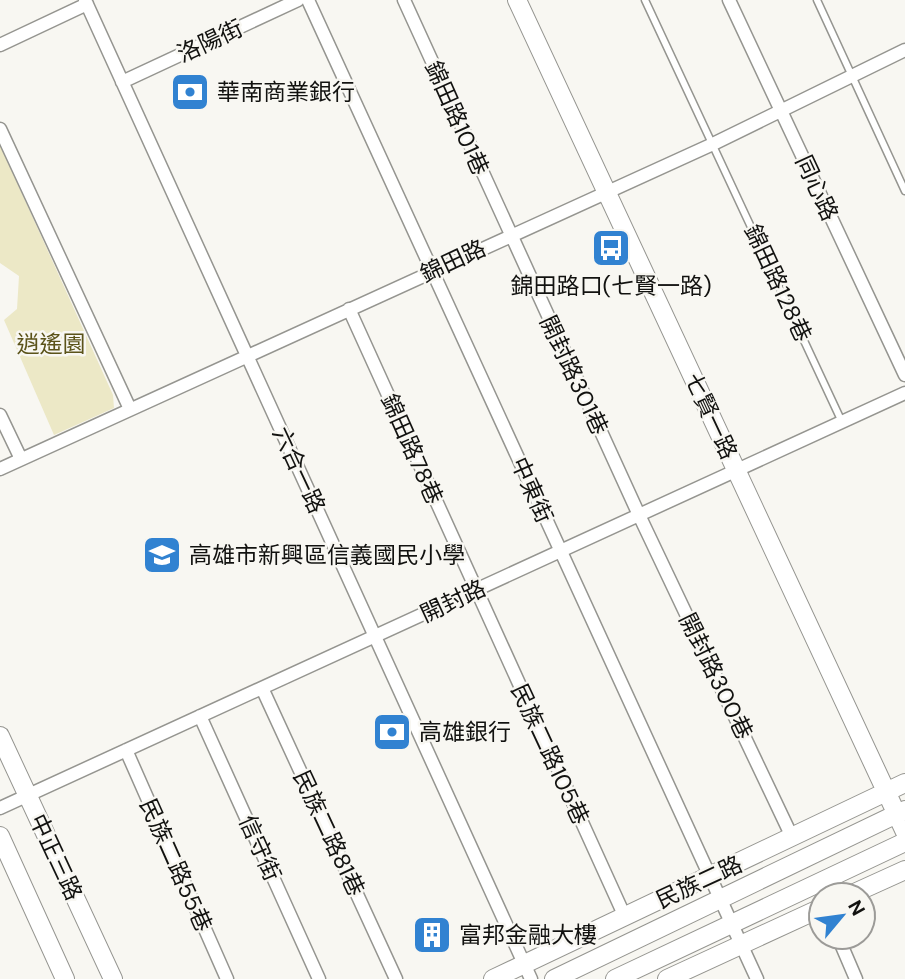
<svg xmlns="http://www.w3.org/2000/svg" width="905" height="979" font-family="'DM Sans','Noto Sans TC',sans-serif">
<rect width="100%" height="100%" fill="#f8f7f2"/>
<!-- green -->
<path fill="#ece8c6" d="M0,145l113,250 1,13 -60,27 -50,-115 13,-11 2,-33 -19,-13z"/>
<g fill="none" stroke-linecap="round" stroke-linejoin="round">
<defs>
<path id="lane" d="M645,0l197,422
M817,0l88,191"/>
<path id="street" d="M85,0l446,979
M308,0l449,979
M404,0l235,515 153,322
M729,0l176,375
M0,45l87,-41
M122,82l176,-82
M0,129l130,280
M349,309l276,608
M0,415l21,44
M0,469l713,-325 192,-94
M262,688l134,291
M200,716l119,263
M126,750l101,229
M0,808l905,-415
M838,937l18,42"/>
<path id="secondary" d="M517,0l388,832
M0,736l113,243
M0,836l65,143
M850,895l55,-25
M493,979l412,-196
M554,979l351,-169
M615,979l290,-137
M667,979l154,-71"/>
</defs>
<!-- lane casing -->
<use href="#lane" stroke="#959590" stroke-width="9"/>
<!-- street casing -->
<use href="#street" stroke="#959590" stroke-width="15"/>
<!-- secondary casing -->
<use href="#secondary" stroke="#959590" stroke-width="20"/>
<!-- lane -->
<use href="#lane" stroke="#fff" stroke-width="6"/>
<!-- street -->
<use href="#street" stroke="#fff" stroke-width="12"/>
<!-- secondary -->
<use href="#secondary" stroke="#fff" stroke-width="18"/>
</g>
<!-- icons -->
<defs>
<symbol id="bank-square" viewBox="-11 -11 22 22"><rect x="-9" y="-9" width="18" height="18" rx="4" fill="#3182d1" stroke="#f8f7f2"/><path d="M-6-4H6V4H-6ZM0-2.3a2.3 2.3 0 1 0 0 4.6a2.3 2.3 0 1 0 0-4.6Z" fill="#fff"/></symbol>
<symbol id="bus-square" viewBox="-11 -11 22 22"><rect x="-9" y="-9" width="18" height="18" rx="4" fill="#3182d1" stroke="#f8f7f2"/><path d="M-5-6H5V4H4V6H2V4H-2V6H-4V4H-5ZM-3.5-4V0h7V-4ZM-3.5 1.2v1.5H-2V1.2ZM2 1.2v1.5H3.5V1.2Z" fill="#fff"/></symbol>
<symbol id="school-square" viewBox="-11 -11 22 22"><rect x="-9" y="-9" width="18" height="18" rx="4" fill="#3182d1" stroke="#f8f7f2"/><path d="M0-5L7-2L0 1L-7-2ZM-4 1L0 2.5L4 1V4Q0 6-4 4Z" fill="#fff"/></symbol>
<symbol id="building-square" viewBox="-11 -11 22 22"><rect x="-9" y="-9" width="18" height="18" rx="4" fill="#3182d1" stroke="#f8f7f2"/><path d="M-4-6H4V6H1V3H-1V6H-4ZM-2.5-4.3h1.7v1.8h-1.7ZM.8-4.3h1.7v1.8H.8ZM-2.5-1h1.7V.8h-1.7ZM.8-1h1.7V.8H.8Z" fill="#fff"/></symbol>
</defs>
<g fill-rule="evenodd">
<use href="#bank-square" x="168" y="70" width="44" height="44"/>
<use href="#bus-square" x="589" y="226" width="44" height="44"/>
<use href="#school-square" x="140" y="533" width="44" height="44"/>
<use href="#bank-square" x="370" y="710" width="44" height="44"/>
<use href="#building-square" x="410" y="913" width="44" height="44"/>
</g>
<g text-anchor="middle" stroke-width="5" stroke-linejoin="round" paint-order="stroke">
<!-- street labels -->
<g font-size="23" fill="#121210" stroke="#f8f7f2">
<text transform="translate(210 41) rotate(-25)" y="8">洛陽街</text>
<text transform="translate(457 118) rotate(66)" y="8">錦田路101巷</text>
<text transform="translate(817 188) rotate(65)" y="8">同心路</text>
<text transform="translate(453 261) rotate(-25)" y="8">錦田路</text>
<text transform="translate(778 283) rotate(65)" y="8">錦田路128巷</text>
<text transform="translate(574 375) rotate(65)" y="8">開封路301巷</text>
<text transform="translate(711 416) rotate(65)" y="8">七賢一路</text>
<text transform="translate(412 449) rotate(66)" y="8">錦田路78巷</text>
<text transform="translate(299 470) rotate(65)" y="8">六合一路</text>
<text transform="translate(532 490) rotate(66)" y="8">中東街</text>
<text transform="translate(453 601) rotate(-25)" y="8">開封路</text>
<text transform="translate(716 676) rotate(64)" y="8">開封路300巷</text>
<text transform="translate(550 754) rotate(65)" y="8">民族二路105巷</text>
<text transform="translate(329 833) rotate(65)" y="8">民族二路81巷</text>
<text transform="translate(260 848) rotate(66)" y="8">信守街</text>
<text transform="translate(56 857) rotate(65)" y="8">中正三路</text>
<text transform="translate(176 865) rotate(66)" y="8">民族二路55巷</text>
<text transform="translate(699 882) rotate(-25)" y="8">民族二路</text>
</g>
<!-- poi labels -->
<g font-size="23" fill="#121210" stroke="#f8f7f2" text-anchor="start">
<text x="217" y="100">華南商業銀行</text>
<text x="611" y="294" text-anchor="middle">錦田路口(七賢一路)</text>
<text x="189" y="563">高雄市新興區信義國民小學</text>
<text x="419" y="740">高雄銀行</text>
<text x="459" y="943">富邦金融大樓</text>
</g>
<!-- park labels -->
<g font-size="23" fill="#5b531a" stroke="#f8f7f2">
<text x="51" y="352">逍遙園</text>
</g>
</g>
<!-- north arrow -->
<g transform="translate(842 916) rotate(61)"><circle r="33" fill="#f8f7f2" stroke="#9c9b98" stroke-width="2"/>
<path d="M0-5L12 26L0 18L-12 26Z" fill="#3182d1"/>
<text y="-10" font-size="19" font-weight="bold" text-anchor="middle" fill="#121210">N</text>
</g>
</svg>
